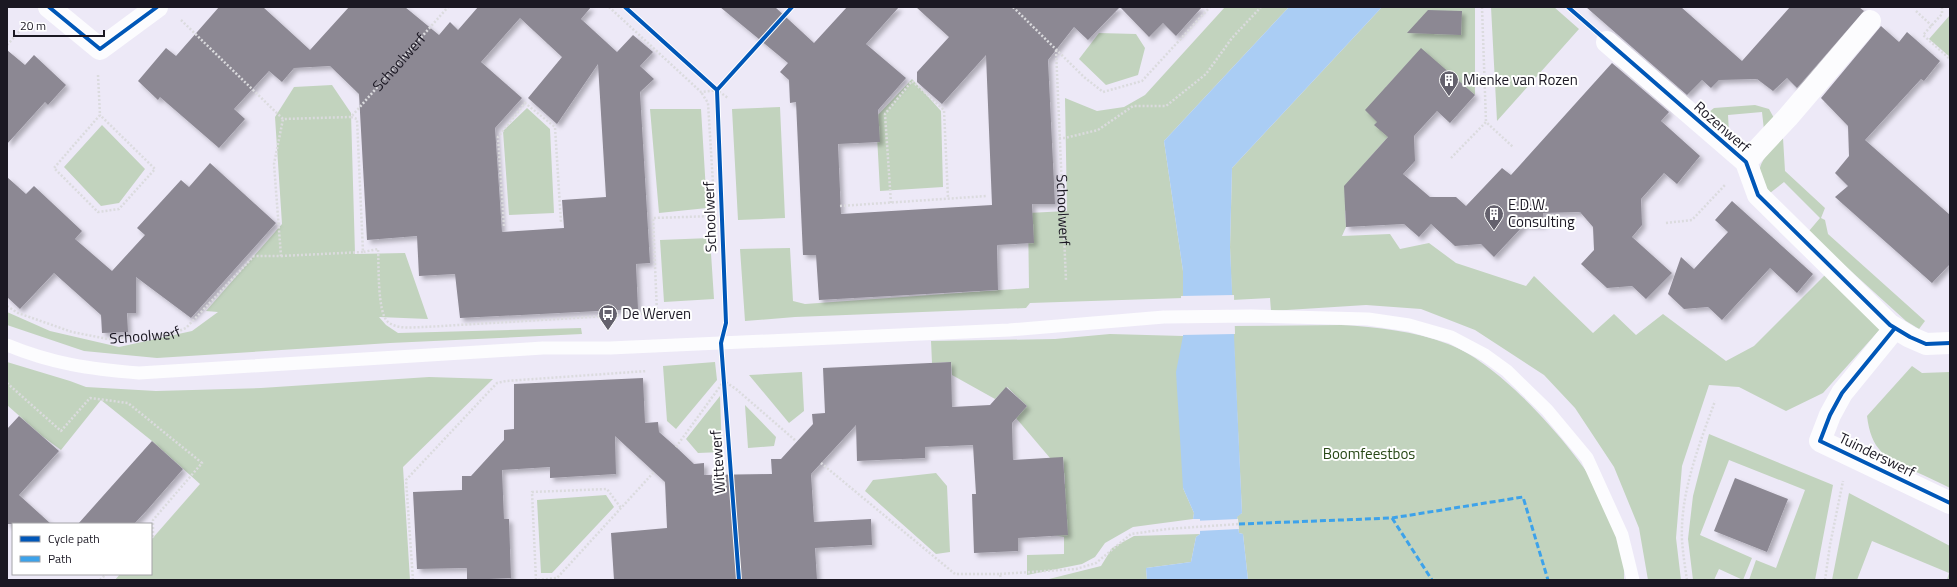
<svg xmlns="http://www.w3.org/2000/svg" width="1957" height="587" font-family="'Titillium Web',sans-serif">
<defs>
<filter id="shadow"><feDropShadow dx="3.5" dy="3.5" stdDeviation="2" flood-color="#0004"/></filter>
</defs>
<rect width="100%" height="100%" fill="#ede9f7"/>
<!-- green -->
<path fill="#c2d3be" d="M1225,7h64l-125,134 19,130v27l-153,5 -4,5 -231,9 -50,4 -5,-72 50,-1 3,53 12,3 224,-16 -1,-75 39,-2 -2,-113 32,13 27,-4 21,-12z
M1382,7h93v88l-28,-24 -24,2 -13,-12 -24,26 2,50 -23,26 1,24 -21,24 1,16 -4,9 48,-2 10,15 29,-6 27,20 70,23 8,-10 59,57 21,-19 22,21 27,-21 63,47 28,-15 71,-71 57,52 -59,66 -37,18 -47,-24 -30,-2 -27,81 -6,72 5,42h-33l-9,-52 -25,-61 -39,-59 -31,-33 -69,-45 -54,-21 -55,-4 -95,6 -1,-13 -38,2 -2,-53 2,-79z
M1491,7h63l25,22 -82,92z
M1950,15v42l-21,-18z
M1099,33l37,1 9,14 -7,27 -32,10 -27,-26z
M912,79l29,32 2,76 -63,4 -4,-74z
M332,85l19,28 4,141 50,-1 23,66 -49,-2 7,8 12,8 183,-5 1,6 -192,9 -233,15 -73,-7 -77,-26v-13l43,19 69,16 73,-16 26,-19 -12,-1 76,-87 -7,-107 19,-30z
M1755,105l14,4 5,9 -10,12 -2,-18 -34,3 1,18 10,6 -6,9 -29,-32 10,-8z
M780,107l5,111 -47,2 -6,-111z
M527,108l23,21 4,84 -45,2 -6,-84z
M650,109h51l6,99 -48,5z
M102,125l43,44 -26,34 -18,3 -37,-39z
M1783,138l2,33 40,37 -4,10 4,2 3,14 97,87 -6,8 -13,-8 -96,-87 -1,-3 11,-13 -36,-36 -14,11c-3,-5 -9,-11 -10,-16 -4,-15 14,-30 23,-39z
M710,238l4,61 -50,3 -4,-62z
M1341,325c36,2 73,6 107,19 59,21 154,132 174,191 4,11 2,32 2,45h-376l-5,-46 -4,-1 -2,-17 5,-3 -9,-187z
M1110,334l73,2v152l11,25 -1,6 -60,8 -28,16 -10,14 -13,7 -55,11v-20l37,-1v-17l-10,-2 -2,-51h13l-2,-26h-13l-34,-40 11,-12 -20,-19 -12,12 -43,-24 -1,-13 -19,1 -1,-22 124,-2z
M7,362l63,19 16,6 70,4 105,-3 168,-11 64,2 -90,88 7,113h-295l5,-6h31v-34l49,-56 -48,-43 -51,-41 -40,50 -19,-14 -35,-31z
M715,362l2,18 -41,49 -9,-8 -4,-55z
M1912,366l10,7 28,-1v116c-12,-6 -24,-12 -36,-17 -29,-13 -43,-21 -47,-55z
M802,372l2,39 -15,12 -40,-48z
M720,396l2,56 -24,1 -12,-14z
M745,405l31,32 -2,9 -26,2z
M1709,434l124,51 -18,95h-66l7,-20 20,8 29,-78 -76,-30 -29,75 52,23 -9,22 -24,-11 -5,11h-21l-5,-41 5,-43z
M936,473l11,13 3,66 -14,2 -71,-63 8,-11z
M1849,493l101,53v34h-3l2,-7 -77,-32 -15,39h-25z
M606,495l8,12 -62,66h-11l-4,-73z
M1200,534l-4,3 -5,25 -45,6 1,12h-102l56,-14 11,-18 22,-12z"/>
<!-- water -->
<path fill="#aacdf4" d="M1289,7h93l-150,161 -2,79 12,266 -5,4 2,16 4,1 5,46h-101l-1,-12 45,-6 5,-25 4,-3v-15h-7l1,-6 -11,-25 -7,-116 7,-36v-65l-19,-130z"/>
<!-- pier -->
<path fill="#ede9f7" d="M1234,295l1,39 -54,1v-39z
M1238,519l1,10 -41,2v-10h-5z"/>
<!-- building -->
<path fill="#8c8893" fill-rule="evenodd" filter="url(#shadow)" d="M219,7h44l47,43 39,-43h56l34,28 11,-13 8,8 20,-23h113l-10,12 36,33 16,-17 20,17 -13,14 14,13 -14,13 10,171 -14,1 2,45 -178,9 -5,-44 -36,2 -2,-40 -50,4 -8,-146 -29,-28 -36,2 -12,14 -13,-11 -35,38 11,10 -26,29 -59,-51 -2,3 -20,-19 28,-33 10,8zM520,18l42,39 -34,41 29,26 41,-60 8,133 -44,3 2,28 -62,4 -7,-104 27,-30 -41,-36z
M720,7h55l39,36 33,-36h52l-33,37 40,34 -28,32 2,32 -42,2 3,70 151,-9 -6,-150 -44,49 -25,-22v-10l32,-35 -33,-30h286l-26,29 -13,-13 -14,14 -29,-30 -32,33 -14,-13 -26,33 7,144h-23l2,39 -37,2 1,45 -179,10 -3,-45h-13l-7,-153 -6,1 -1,-23 -9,-8 8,-9z
M1586,7h95l61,54 48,-54h69l5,4 -67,77 -10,-10 -14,13 -16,-12 -38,1 -8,8 -9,-8 -15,15z
M1428,10l34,1 -1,24 -54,-2z
M1881,26l18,16 8,-10 33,29 -16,20 -3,-2 -56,61 85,75v49l-18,19 -97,-86 13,-11 -13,-13 14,-17 -1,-30 -27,-28z
M1421,48l54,47 -25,28 -13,-12 -23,25 1,25 -12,13 27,23h26l10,9 36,-38 9,7 101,-112 57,49 -8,9 39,35 -23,28 -13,-11 -23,26 1,26 -10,12 40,36 -26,26 -14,-13 -25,2 -26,-24 13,-14 -1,-23 -13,-15 -37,1v12h-19l-30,32 -13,-13 -26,2 -24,-22 -12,13 -15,-13 -58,3 -2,-41 44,-49 -14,-12 3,-3 -12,-12z
M7,50l18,15 9,-10 32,30 -18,20 -3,-3 -38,42z
M210,163l66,60 -85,95 -55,-41v36h-9l1,19 -26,1 -1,-18 -47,-42 -34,36 -13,-12v-120l19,17 8,-8 48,45 -7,8 37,32 33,-36 -8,-7 44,-48 8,7z
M1732,201l81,73 -16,19 -27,-25 -48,52 -14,-13 -24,2 -16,-15 13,-37 13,12 34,-37 -13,-12z
M951,362l1,45 38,-2 16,-18 21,19 -15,17 1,37 50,-3 5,78 -50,3v13l-44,2 -2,-59h4l-3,-49 -48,2v11l-68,3 -1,-36 -45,49 3,48 57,-3 1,26 -57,3 2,32h-203l-3,-47 56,-5 -2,-46 -50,-46 1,38 -66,4v-11l-48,3 2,49h5l2,59 -44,2v-12l-50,1 -4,-77 49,-2v-14h9l33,-36v-10l10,-1v-45l129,-6 2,45 13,-1 1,10 17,15 18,17 10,-1v12l68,-1 -1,-15h10l32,-35 -1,-10 13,-1 -2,-45z
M19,416l40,35 -40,44 32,29h-44v-95z
M152,441l31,28 -35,40 -14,15h-56z
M1735,478l53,21 -21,53 -53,-21z"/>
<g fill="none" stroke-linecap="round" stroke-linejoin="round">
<!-- path -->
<g stroke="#dbdbde" stroke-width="2.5" stroke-dasharray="2 2" stroke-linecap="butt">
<path d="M609,7l92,85 16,-2 11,8"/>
<path d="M1013,7l71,70 19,15 39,-11 68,-74"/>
<path d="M1482,7l4,115"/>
<path d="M1942,7v7l-19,21 27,24"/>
<path d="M1916,11l16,15"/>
<path id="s1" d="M181,20l102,99 68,-2 97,-110"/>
<path d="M7,45l21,-23"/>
<path id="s2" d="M1056,50l10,231"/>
<path d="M98,75l2,40 -46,53 44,44 21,-3 36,-40 -55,-54"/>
<path d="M351,117l6,2 6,133 15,-3c1,15 -1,64 10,73 10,8 25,5 37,5l232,-14 -4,-95 62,-2 -7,-113 -7,-11"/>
<path d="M1059,138h6l33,-8 35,-24h33l40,-32 26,-36 29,-31"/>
<path d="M1451,158l35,-36 27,25"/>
<path d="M891,203l-6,-89 27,-33 32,29 4,88"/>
<path d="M840,206l147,-10"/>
<path d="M1666,223l26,-3 33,-35"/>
<path d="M504,226l-6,-89 27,-34 30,24 6,96"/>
<path d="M281,256l82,-4"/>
<path id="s3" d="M7,306l11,7 54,19 36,7 64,-5 14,-6 68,-72h27l-7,-92 9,-45"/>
<path d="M7,383l54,48 29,-33 38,5 74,60 -49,57v17l-2,2"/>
<path d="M676,447l48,-66 12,8 60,52"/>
<path d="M821,463l134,111h45l1,6"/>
<path d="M1000,574l76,-5 20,-6 35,-29 36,-5 72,-5"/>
<path d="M100,580l6,-6"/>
<path d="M413,580l-7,-100 91,-97 9,-2 141,-10"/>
<path d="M536,580l-4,-88 75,-3 14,19"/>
<path d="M538,580l19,-2 97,-106"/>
<path d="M1687,580c-2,-13 -4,-26 -5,-40 -2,-47 17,-95 33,-139"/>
<path d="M1825,580l5,-35 13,-64"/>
</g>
<!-- lane -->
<path stroke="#fcfcfe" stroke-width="13" d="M7,345c46,19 83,24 132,28l404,-25h67l399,-18 155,-13 87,-1 117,3 41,6 42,12 34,18 22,16 40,39 40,48 35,77 11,45"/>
<!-- street -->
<path stroke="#fcfcfe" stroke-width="22" d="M49,7l51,42 57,-42
M1607,42l139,120 12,33 132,130 20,12 16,7 24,-1
M1746,162l42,-45 82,-96
M1895,328l-53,65 -12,22 -10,26 130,62"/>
<!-- quiet -->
<path stroke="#3da2ea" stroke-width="3" stroke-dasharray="6 3" stroke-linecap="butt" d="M1392,518l40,62
M1239,524l153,-6 131,-21 25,83"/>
<defs>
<path id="cycleway" d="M49,7l51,42 57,-42
M625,7l92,83
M1568,7l178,155 12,33 132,130 20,12 16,7 24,-1
M1895,328l-53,65 -12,22 -10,26 130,62
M739,580l-18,-237 5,-20 -9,-233 75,-83"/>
</defs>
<!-- cycleway casing -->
<use href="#cycleway" stroke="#fff" stroke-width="6"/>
<!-- cycleway -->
<use href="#cycleway" stroke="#0057b8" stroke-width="4"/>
</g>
<!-- icons -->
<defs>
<symbol id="building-pin" viewBox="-11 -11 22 30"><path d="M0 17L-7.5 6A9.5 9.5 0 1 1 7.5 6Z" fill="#64616d" stroke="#fff"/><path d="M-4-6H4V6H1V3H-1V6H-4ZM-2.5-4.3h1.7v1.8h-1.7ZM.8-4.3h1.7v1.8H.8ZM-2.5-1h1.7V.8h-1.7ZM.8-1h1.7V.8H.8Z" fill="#fff"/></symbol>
<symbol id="bus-pin" viewBox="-11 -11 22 30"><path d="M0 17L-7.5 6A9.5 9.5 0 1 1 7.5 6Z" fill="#64616d" stroke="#fff"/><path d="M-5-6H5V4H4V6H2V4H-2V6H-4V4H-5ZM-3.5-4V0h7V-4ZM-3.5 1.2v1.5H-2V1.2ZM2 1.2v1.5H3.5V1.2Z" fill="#fff"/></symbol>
</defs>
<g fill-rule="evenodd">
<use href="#building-pin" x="1438" y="69" width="22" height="30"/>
<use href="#building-pin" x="1483" y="203" width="22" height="30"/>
<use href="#bus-pin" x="597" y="303" width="22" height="30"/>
</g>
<g text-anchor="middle" stroke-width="4" stroke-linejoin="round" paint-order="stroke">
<!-- street labels -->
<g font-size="15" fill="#1b1823" stroke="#fff">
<text dy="5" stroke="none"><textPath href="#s1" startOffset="283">Schoolwerf</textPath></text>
<text transform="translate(1722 127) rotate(41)" y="5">Rozenwerf</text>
<text dy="5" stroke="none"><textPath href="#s2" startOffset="160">Schoolwerf</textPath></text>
<text transform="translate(710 217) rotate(-92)" y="5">Schoolwerf</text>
<text dy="5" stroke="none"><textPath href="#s3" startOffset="144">Schoolwerf</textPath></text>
<text transform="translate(1877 455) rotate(26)" y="5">Tuinderswerf</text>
<text transform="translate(718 462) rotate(-94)" y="5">Wittewerf</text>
</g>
<!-- poi labels -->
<g font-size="15" fill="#1b1823" stroke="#fff" text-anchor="start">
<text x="1463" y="85">Mienke van Rozen</text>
<text x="1508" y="210">E.D.W.<tspan x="1508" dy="17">Consulting</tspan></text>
<text x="622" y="319">De Werven</text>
</g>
<!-- park labels -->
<g font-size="15" fill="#284816" stroke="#fff">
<text x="1369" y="459">Boomfeestbos</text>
</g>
</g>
<!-- border -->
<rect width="1957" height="587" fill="none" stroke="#1b1823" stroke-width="16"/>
<!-- legend -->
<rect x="12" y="523" width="140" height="52" fill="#ffffff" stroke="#a4a3a7"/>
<rect x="20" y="536" width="20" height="6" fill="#0057b8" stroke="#a4a3a7"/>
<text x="48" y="543" font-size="12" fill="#1b1823">Cycle path</text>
<rect x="20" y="556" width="20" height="6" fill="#3da2ea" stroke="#a4a3a7"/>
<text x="48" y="563" font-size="12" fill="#1b1823">Path</text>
<!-- scale -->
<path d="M14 30v6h90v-6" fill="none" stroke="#1b1823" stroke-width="2"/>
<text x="20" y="30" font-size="12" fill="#1b1823" stroke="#ffffff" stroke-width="3" paint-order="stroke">20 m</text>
</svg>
